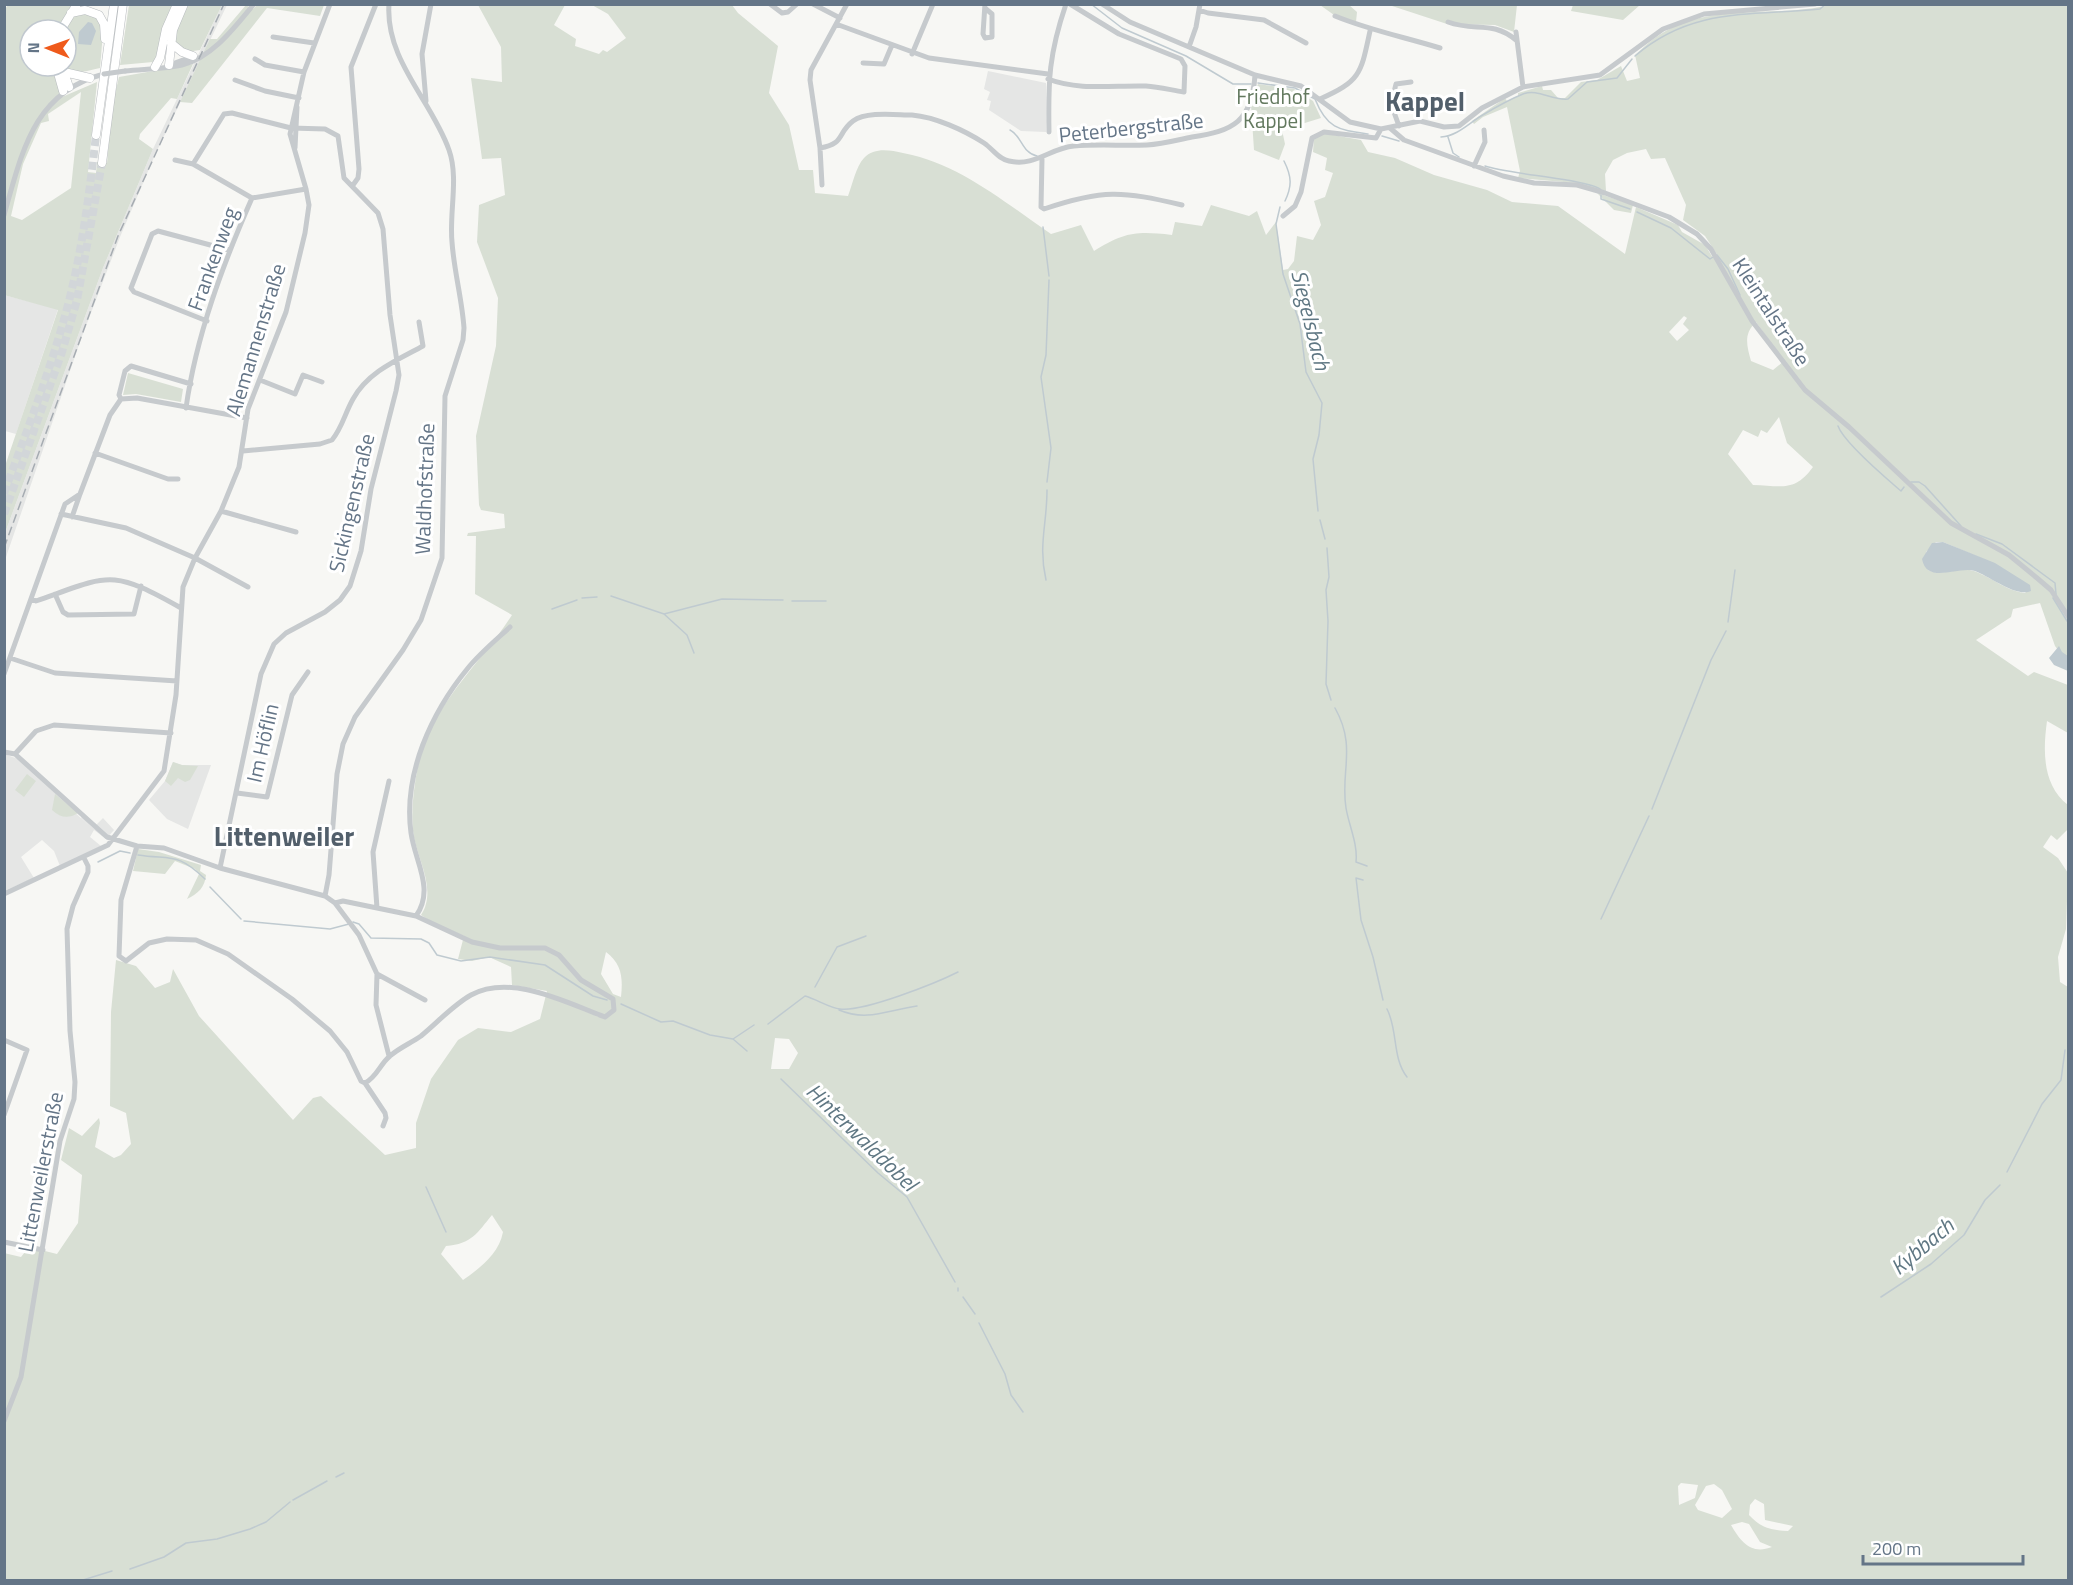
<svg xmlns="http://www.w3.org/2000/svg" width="2073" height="1585" font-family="'Titillium Web',sans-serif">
<rect width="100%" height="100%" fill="#f7f7f4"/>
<!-- built -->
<path fill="#e5e6e5" d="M222,5h5l-72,150 -35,82 -39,102 -76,221v-27l98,-265 50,-119z
M988,71l58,12v49l-25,-1 -32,-21 2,-9 -4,-1 3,-8 -6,-3z
M4,295l54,14 -42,125 -11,-3z
M4,754l17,6 69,67 -9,-9 3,-4 12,11 7,-7 11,12 -8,9 -12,-9 -4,7 11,9 -41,20 -6,-15 -12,-11 -21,17 13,21 -30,13z
M173,762l9,3h29l-23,64 -21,-10 -18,-19 16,-19z"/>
<!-- green -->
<path fill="#d8dfd4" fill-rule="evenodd" d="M1833,4l235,1v728l-21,-12c-4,29 -5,64 21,84v24l-11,11 -6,-5 -8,12 15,11 10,15 -2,56 -8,28 2,25 8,5v593h-2063l-1,-327 17,4 8,-10 28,7 21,-31 4,-48 -21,-15 8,-32 13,8 17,-18 1,5 -5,24 19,11 7,-3 10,-11 -5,-31 -16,-7 1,-94 5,-52 20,6 19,22 15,-6 3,-13 26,47 94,104 20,-22 8,-2 64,59 31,-7v-25l15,-44 27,-39 20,-12 33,4 29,-13 7,-28 -35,-6 -1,-18 -22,-10 -17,4 -14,-2 6,-23 -32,-14 -11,-7c17,-26 -5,-57 -8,-84 -2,-21 1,-45 5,-65 12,-60 62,-101 94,-151l-37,-21 1,-58h-9l1,-3 37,-5 -1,-14 -23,-4 -2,-5 -3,-69 20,-90 2,-48 -21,-56 2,-37 26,-10 -4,-37 -19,1 -11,-81 31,4 -1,-35 -23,-42h87l-11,20 22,14 -1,7 24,8 4,-4 4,2 19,-14 -18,-24 -16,-9h140l6,8 40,33 -9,47 20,32 10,45h14l2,23 33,3c4,-10 8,-30 16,-38 10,-11 26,-8 39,-5 57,11 101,49 148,81l30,-9 13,26c31,-19 42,-20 78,-16l3,-13 27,4 9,-21 38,11 8,-5 9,24 10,-13 7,48 5,-1 6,-8 3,-25 16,4 8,-15 -7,-24 11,-4 8,-24 -8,-3 2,-12 -14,-6 1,-14 8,-5 39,7 7,12 27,6 39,17 53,15 25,12 46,4 67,48 11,-47 42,18 4,7 23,13 8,13 5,-2 -13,-20 -22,-16 3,-15 -21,-47 -14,1 -5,-10 -19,4 -14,7 -8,14 1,17 -31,-8 -57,-5 2,-7 -13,-64 -24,10 -9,7 -2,-3 33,-23 2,3 11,-5v-3l24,-7 1,4h8l7,8h7l16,-16 16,-2 24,-14 6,15 13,-3 -5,-23c9,-8 18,-17 29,-23 51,-30 115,-13 169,-28zM1684,316l3,2 -4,6 6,6 -12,11 -8,-9zM1756,322l28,39 -11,9 -22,-9c-4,-15 -8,-27 5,-39zM1779,417l8,26 26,24c-18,25 -31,19 -60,18l-25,-31 15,-24 15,7 3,-7 6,3zM1936,542h7l52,22 31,29c-18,-1 -35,-16 -52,-22 -16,-5 -31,6 -46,-1l-2,-18zM2040,603l15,43 12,16 1,23 -34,-13 -6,4 -52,-36 35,-23 2,-8zM606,952c16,12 17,26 15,45l-8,-3 -12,-20zM775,1038l14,1 9,14 -9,16h-18zM492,1215l11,17c-4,22 -23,36 -40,48l-22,-26 5,-8c26,-2 31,-13 46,-31zM1681,1483l17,2 -3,13 -16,7 -1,-19zM1714,1484l8,6 10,19 -10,9 -24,-8 -3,-5 11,-19zM1755,1499l9,5 1,16 28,6 -5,5c-18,-1 -27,-3 -39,-16l1,-10zM1742,1522l7,2 11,18 12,5c-21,8 -31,-5 -41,-22z
M8,5h65l-17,25h-26v36h22l10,31 35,-15 -9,90 8,1 1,-11 10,1 5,-57 7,-29 74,-13 -16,35 -6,-1 -31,36 -1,5 14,10 -50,119 -98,265v-67l53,-156 -54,-15 1,-286zM81,92l-10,96 -49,32 -11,-4 12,-52 18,-41 8,-2 -1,-7z
M129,5h44l-11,26 -3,25 -6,6 -33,3z
M186,5h36l-22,45 -14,2 -12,-12 2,-13z
M246,5l7,4 4,-4h67l-4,11 -53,-8 -75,95 -12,-1 30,-63h7z
M1320,5h29l8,7 -1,10 -22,-7z
M1389,5h128l-3,27 -19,-7 -48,-1z
M1573,5v-1l67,1 -17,15 -52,-9z
M84,12l13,5 6,15 -3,36c-14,3 -23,8 -36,-2 10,-20 -13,-44 20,-54z
M1258,84l36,5 19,12 8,17 -39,12 3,14 -6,16 -25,-10 -3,-45z
M1597,193l36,12 -2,8 -17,-3z
M128,373l55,16 -2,13 -45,-8 -13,1z
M173,762l9,3 16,1 -8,14 -5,2 -7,-4 -7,8 -6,-5z
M27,774l9,7 -12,16 -9,-7z
M55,794l23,19c-10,6 -17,5 -26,-3z
M138,849l21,3 42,13 -1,6 6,4c-1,12 -8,19 -19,24l12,-25 -4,-5 -20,-8 -10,13 -32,-3z"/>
<!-- water -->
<path fill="#bfcad0" d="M88,22l4,1 4,8 -5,14 -13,-1 1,-12z
M1943,542l52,21 35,22 1,6c-14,7 -42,-15 -56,-20 -17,-5 -48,14 -53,-12l10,-16z
M2059,646l3,6 6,4v15l-14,-6 -5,-7z"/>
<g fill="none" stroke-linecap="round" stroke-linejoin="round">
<!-- stream -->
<path stroke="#bfcad0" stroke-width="1.5" d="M1091,4l31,24 64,28 47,28h18
M1635,56c57,-49 115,-40 185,-47l6,-5
M1258,83l37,5 20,11c12,30 24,31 53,35
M1010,130c12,6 12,23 27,26
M1382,136l17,5
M1441,137c16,-1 27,-13 40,-21 10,-6 32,-18 42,-22 15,-6 29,7 45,5l19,-17 30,-4 15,-19
M1448,137l5,16 6,4
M1284,161c8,16 8,25 1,40
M1485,166c22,8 108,14 116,24
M1601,195v4l29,10
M1280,207l-4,17 7,50 17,50 6,48 16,31 -3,32 -6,24 5,52
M1637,212l34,16 39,31 3,-2
M1043,227l6,49
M1717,255l11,14 12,26
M1838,426c6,17 48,52 63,65l3,-4
M1047,482l4,-34 -10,-71 5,-22 3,-75
M1911,482h8l6,4 36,40
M1320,520l5,19
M1976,534l26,10 53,39 1,11
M1327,548l2,29 -3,13 2,31 -2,63 5,16
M1046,580c-8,-35 1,-55 1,-90
M611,596l53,18 58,-15 61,1
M582,598l15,-1
M2053,598l14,23
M792,601h34
M552,609l25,-9
M664,614l23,21 7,18
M1728,622l7,-52
M1335,708c22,39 5,64 11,100 3,18 12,36 10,54l11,4
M1652,809l59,-149 15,-29
M138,855c34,5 39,-3 67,24
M98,862l22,-11 10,2
M1363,880l-7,-2 5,42 12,37 10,43
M210,887l31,32
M1601,919l48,-103
M244,921l86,8 19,-5
M353,922l6,2 12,14 50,1 8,4 8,12 24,6 29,-4 55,8 48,31 14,4
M2068,961v36
M815,987l22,-40 29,-11
M621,1004l40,18 12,-1 37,14 23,4 14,12
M1387,1009c11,21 5,49 20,68
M839,1010c28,12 49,0 78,-4
M768,1024l37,-28c11,3 25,12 35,13 24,3 96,-26 118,-37
M733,1039l21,-14
M781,1079l97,94 29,24 48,85
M2007,1172l35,-68 19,-24 4,-30
M426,1187l20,45
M958,1288v3
M963,1297l12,17
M1881,1297l50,-33 33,-29 21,-35 15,-15
M979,1323l26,51 6,21 12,17
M336,1477l8,-4
M293,1500l34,-19
M130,1569l34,-12 22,-14 31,-4 33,-10 16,-7 24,-20
M83,1580l29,-9"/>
<!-- highway-tunnel -->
<path stroke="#d2d6d9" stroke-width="8" stroke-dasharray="8 4" stroke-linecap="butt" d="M4,493c24,-65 49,-129 66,-196 13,-53 20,-108 26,-162
M4,514l58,-162 15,-52 25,-137"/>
<defs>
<path id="highway" d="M71,13l14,-3 14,5 5,9 1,15
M61,30l16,-26
M171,43l11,9 11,4
M169,65l4,-35 11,-26
M56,66l7,25
M155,67l5,-9 6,-29 11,-25
M63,69l6,18
M64,72l26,6
M96,135l18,-131
M102,163l21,-159"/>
</defs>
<!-- highway casing -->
<use href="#highway" stroke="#b8bcbf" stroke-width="9"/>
<!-- minor -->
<path stroke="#c6cacd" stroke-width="5" d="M770,4l12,9 6,-1 9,-8
M813,4l27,14
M985,4l-2,30 2,4 7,-1v-23l-6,-5
M1102,4l28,18 125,53 46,11 49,36 31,7 39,-8 24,6 15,-1 23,-18 41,-21 77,-12 63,-46 41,-15 111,-10
M1199,10l9,3 56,7 42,23
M1335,16c34,14 69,21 105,32
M1448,22c27,10 44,-2 68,18
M836,24l93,34 119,16
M1516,32l7,55
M273,37l41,6
M1189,47l7,-20 4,-23
M912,54l21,-50
M255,59l10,6 39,7
M863,63l21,1 8,-19
M172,64l22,-8
M125,71c18,-2 39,-2 57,-6 30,-7 53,-38 72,-61
M1048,79c31,12 66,6 98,7 13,1 25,4 38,6l1,-26 -4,-7 -62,-25 -49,-30
M235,80l30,11 34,7
M1320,99c41,-18 41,-26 50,-68
M426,101l-4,-47 9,-50
M1399,126l-8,-22 5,-20 15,-2
M1390,128l14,12 99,36 31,7 43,2 28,8 64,24 28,17 14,15 41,72 53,69 44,37 102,96 58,32 28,23 14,12 17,26
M1049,132c-1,-52 0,-78 17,-128
M295,148l2,-41
M820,148c25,-4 17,-15 33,-27 14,-10 43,-6 59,-6 23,2 52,15 72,28 9,6 14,16 25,18 26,6 41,-13 65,-15 24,-2 49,0 73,-1 16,-1 30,-5 45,-8 41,-6 60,-15 63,-62
M1042,159l-1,48 3,2c59,-20 78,-18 138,-4
M175,160l18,4
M1474,166l11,-24 -1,-12
M353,185l5,-7 1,-9 -8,-102 25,-63
M822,185l-2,-37 -10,-68 1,-10 36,-66
M252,198l54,-9
M4,215c18,-62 29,-123 100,-141
M1283,216l12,-10 6,-14 11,-54 12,-6 52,6 5,-9
M207,321l-73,-29 -3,-4 21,-54 6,-3 71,19
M260,380l35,14 8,-19 19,7
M121,399l-2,-4 6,-24 6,-5 60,18
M186,408c10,-72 37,-144 66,-210
M243,451l77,-7 12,-4c10,-12 13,-27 21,-41 15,-27 44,-39 70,-53l-4,-24
M95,453l73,26h10
M221,511l75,21
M61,514l65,14 69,30 53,29
M72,517l8,-23
M55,594l8,18 5,3 66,-1 7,-28
M31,599l5,2c74,-26 74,-33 145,7
M10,658l45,15 122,8
M4,674l61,-170 15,-10 30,-79 11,-16 16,-1 110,20
M4,752l11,2 92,83 30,9 27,2 56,20 105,28 10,7 8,-2 73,15 56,26 28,6h45l14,7 22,25 32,19 1,11 -9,7c-38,-14 -94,-44 -134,-22 -18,10 -34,28 -50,41 -10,7 -22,12 -31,20 -10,8 -13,21 -25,27l-4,-2 -14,-29 -17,-21 -38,-32 -64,-45 -32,-14 -29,-1 -18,4 -23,18 -7,-5 2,-56 16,-54
M15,754l21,-23 18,-6 117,8
M237,793l30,4 25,-102 16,-23
M220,868l41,-194 13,-30 12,-11 39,-21 15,-12 10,-14 11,-35 10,-62 25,-98 3,-16 -9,-60 -7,-86 -5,-16 -34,-35 -6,-42 -13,-7 -34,-1 -59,-15 -8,1 -31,50 59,34
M4,894l104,-49 56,-74 12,-76 7,-108 12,-29 26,-47 18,-44 9,-58 38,-97 19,-79 4,-28 -3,-16 -16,-55 14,-62 26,-68
M325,896l4,-21 8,-101 6,-30 12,-27 48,-67 18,-30 21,-62 3,-162 18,-56 1,-12c-2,-29 -10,-57 -12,-86 -3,-29 7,-64 -3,-92 -17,-49 -64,-90 -60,-146
M335,903l24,32 18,39 -1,31 13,51
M377,908l-4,-56 16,-71
M416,916c19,-27 -1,-54 -5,-83 -8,-59 20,-120 57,-165 12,-15 28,-28 42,-41
M377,974l48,26
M4,1040l23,10 -23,65
M365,1083l20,30 1,5 -3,8
M4,1242l39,8
M4,1421l17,-44 39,-236 14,-42 1,-17 -5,-51 -3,-102 6,-23 15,-34v-6l-4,-8"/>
<!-- highway -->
<use href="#highway" stroke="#fff" stroke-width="8"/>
<!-- rail -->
<path stroke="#a6acb2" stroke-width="1.5" stroke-dasharray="9 4.5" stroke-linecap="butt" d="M4,548l114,-312 106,-232"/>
<!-- minor-bridge -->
<path stroke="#c6cacd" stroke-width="5" d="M104,74l21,-3"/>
</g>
<g text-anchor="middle" stroke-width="6" stroke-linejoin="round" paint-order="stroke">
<!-- park labels -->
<g font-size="21" fill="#63795f" stroke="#fff">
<text x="1273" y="104">Friedhof<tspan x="1273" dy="24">Kappel</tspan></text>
</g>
<!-- street labels -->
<g font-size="21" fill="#647587" stroke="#fff">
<text transform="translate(1131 128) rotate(-6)" y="7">Peterbergstraße</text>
<text transform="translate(213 259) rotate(-70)" y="7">Frankenweg</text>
<text transform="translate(1771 312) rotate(57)" y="7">Kleintalstraße</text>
<text transform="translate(256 340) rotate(-73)" y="7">Alemannenstraße</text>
<text transform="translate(425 489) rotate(-88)" y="7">Waldhofstraße</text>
<text transform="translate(352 503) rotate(-77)" y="7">Sickingenstraße</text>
<text transform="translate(263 743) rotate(-77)" y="7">Im Höflin</text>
<text transform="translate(41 1172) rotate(-79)" y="7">Littenweilerstraße</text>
</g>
<!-- water labels -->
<g font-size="22" font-style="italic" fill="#5f7783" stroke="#fff">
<text transform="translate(1311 320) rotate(76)" y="8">Siegelsbach</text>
<text transform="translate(862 1137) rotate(44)" y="8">Hinterwalddobel</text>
<text transform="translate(1922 1246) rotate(-40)" y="8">Kybbach</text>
</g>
<!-- district labels -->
<g font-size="27" font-weight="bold" fill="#525f6b" stroke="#fff">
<text x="1425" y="111">Kappel</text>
<text x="284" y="846">Littenweiler</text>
</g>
</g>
<!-- border -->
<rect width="2073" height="1585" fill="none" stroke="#647587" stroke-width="12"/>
<!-- north arrow -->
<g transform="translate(48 48) rotate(271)"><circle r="28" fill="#ffffff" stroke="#c1c8cf" stroke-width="1.5"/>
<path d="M0-4.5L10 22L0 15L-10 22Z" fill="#ef5a1b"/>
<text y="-9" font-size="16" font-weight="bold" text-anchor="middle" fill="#647587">N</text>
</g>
<!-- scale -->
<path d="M1863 1555v9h160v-9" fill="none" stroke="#647587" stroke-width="3"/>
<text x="1872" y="1555" font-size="18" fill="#647587" stroke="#ffffff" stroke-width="4.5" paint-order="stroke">200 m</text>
</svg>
